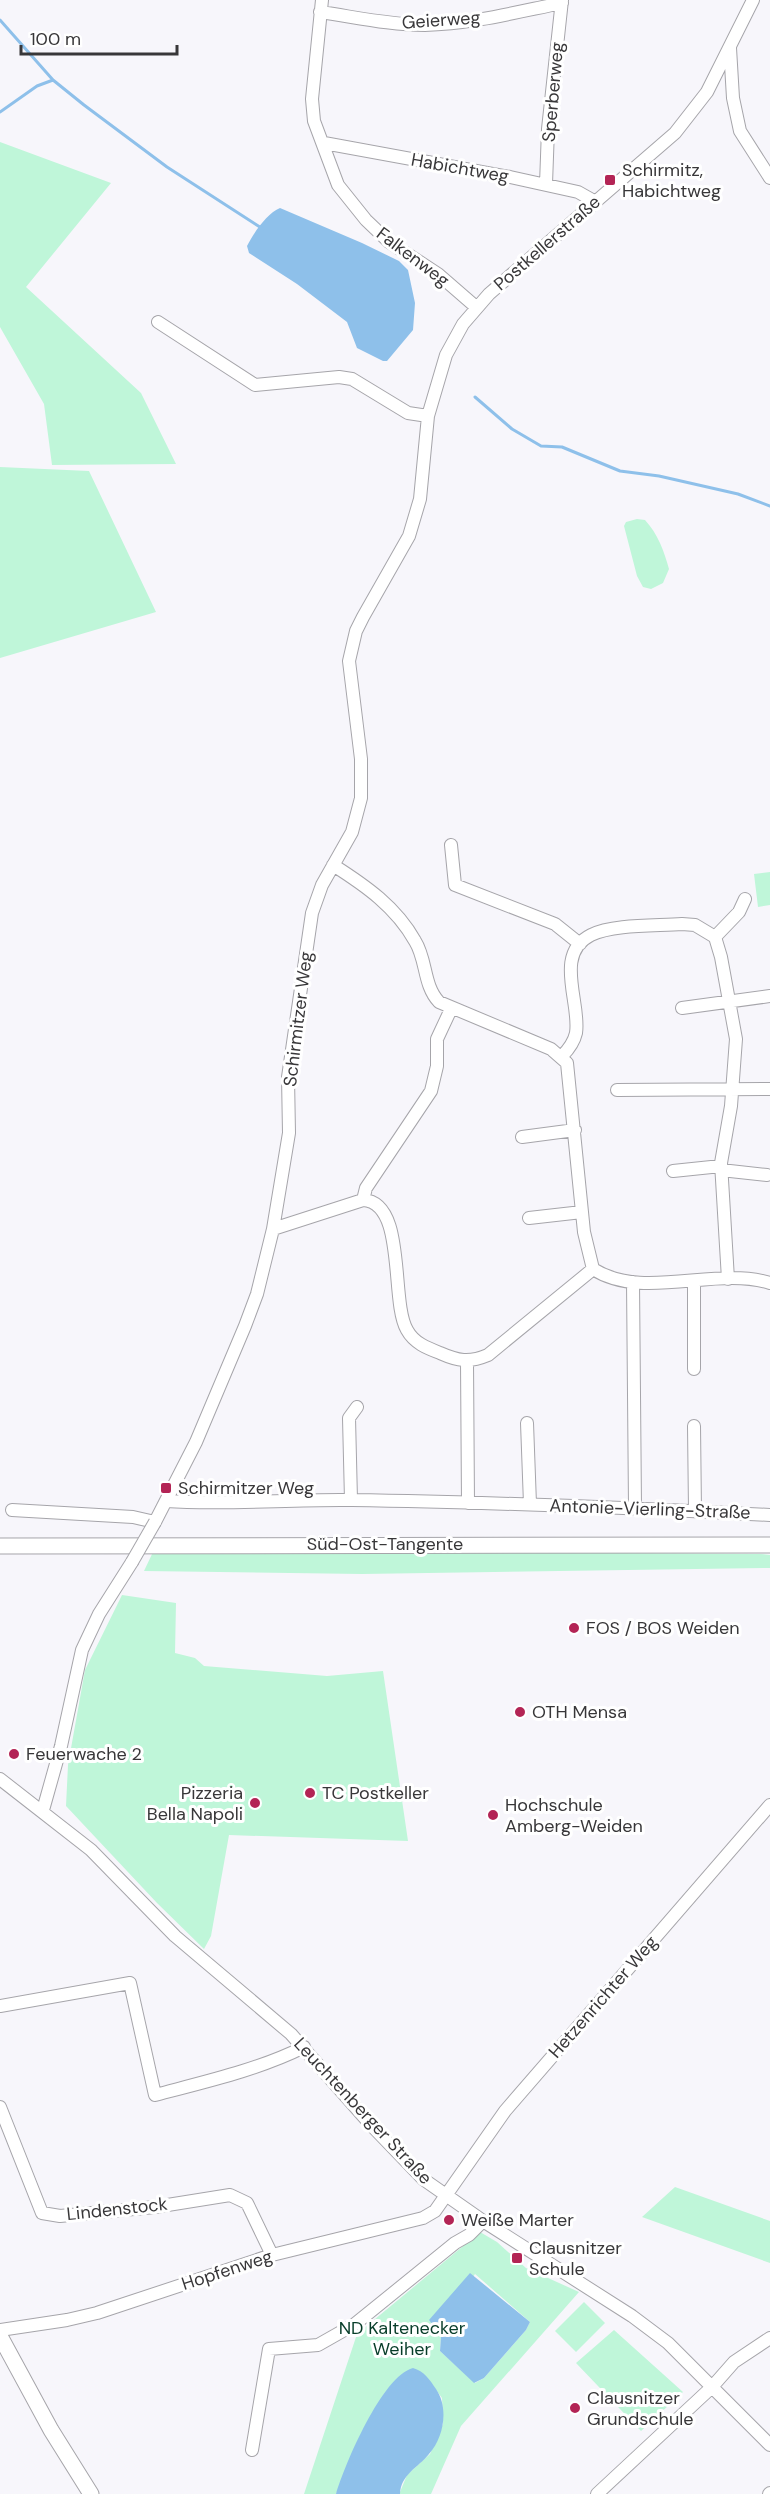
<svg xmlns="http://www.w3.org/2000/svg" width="770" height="2494" font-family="'DM Sans',sans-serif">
<rect width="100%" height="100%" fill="#f7f6fb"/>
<!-- green -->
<path fill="#bff6d9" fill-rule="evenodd" d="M0,142l111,41 -85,104 115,106 35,71 -124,1 -8,-61 -44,-77z
M0,467l89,4 67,141 -156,46z
M637,519l8,1c13,14 19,31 24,49l-6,14 -12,6 -8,-2 -6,-11 -13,-50 2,-4z
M770,872v33l-12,2 -4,-33z
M337,1551l424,3 9,1v13l-408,6 -218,-3 9,-19z
M122,1595l54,8 -1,50 20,5 9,8 123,10 56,-5 25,170 -179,-6 -18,101 -7,13 -47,-46 -91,-97 2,-41 17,-95z
M675,2187l95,34v42l-128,-46z
M480,2232l17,10 29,26 53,24 -118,134 -30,68h-31v-2l7,-17 23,-21 13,-30 -1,-26 -15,-20 -43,16 -25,46 -23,54h-32l53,-160zM475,2274l55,48 -4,8 -42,48 -9,5 -35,-32 1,-15 -3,-5z
M584,2302l21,21 -29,29 -21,-21z
M614,2330l69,62 -42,39 -65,-68z"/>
<!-- water -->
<path fill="#8ec0ea" d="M280,208l82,35 37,18 9,9 7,33 -2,27 -26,31h-4l-26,-13 -10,-26 -50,-38 -48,-31 -2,-7c6,-12 20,-33 33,-38z
M470,2273l60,49 -4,8 -42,48 -10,5 -34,-32 1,-15 -12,-16z
M413,2368c11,3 17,12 23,21 13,19 8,48 -7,65 -11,14 -28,20 -29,40h-64c9,-30 46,-118 77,-126z"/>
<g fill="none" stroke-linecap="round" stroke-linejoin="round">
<!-- stream -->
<path stroke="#8ec0ea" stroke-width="3" d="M0,20l53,60 31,25 83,62 96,62
M0,112l37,-26 16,-6
M475,397l37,32 29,17 21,1 58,24 39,5 79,18 32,12"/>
<defs>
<path id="minor" d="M322,0l-10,99 2,22 24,64 28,35 23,22 49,32 38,33
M320,12c35,5 70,13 105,13 46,-1 92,-13 137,-22
M730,48l3,50 7,33 30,47
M324,143l186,34 68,15 16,9
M546,184l2,-55 14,-129
M158,322l97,63 84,-8 13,2 56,34 20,3
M451,845l4,40 100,39 25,20
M333,865c33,21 63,42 82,76 12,19 8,44 24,61l112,47 16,14 17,169 9,37c50,32 122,-3 177,14
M715,937l24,-25 6,-13
M682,1008l88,-12
M562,1056c6,-6 12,-14 14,-23 5,-30 -23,-79 15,-98 22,-11 65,-9 91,-11l13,1 20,12 6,20 15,82 -5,67 -10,57 7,116
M617,1090l153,-1
M522,1137l53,-7
M721,1170l46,5
M673,1171l48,-5
M363,1200c44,2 27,101 44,130 7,13 20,18 33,23 18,8 29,10 48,2l105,-86
M529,1218l53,-6
M273,1229l90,-29 3,-12 65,-97 6,-25v-27l14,-30
M694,1281v88
M633,1282l2,225
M467,1362l1,141
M527,1423l3,81
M694,1426l1,85
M351,1500l-2,-82 8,-11
M166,1501c62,4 124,-2 186,-1 140,2 279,8 418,15
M12,1510l121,7 22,5 41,-80 49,-116 12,-32 16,-65 16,-96 -1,-56 24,-164 10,-28 30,-53 9,-34v-39l-12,-98 7,-30 7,-14 46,-81 11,-37 8,-83 18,-61 17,-31 26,-30 186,-161 32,-41 46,-92
M0,1779l91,71 84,86 116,98 81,92 51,53 60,42 149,95 36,27 102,102
M43,1810l18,-64 21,-96 17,-36 33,-52
M0,2006l130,-23 25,112c49,-13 103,-25 149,-48
M0,2107l42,106 18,3 95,-9 75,-12 17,8 25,52
M0,2330l67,-10 30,-7 175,-58 151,-37 12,-7 70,-100 265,-306
M252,2450l17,-101 49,-4 37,-21 100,-81 14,-8 14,-14
M597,2494l115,-107 22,-25 36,-24
M769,2494l1,-1"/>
<path id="major" d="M0,1546l770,-1
M0,2336l51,94 40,64"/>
</defs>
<!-- minor casing -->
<use href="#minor" stroke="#a6a5aa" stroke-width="14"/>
<!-- major casing -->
<use href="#major" stroke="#a6a5aa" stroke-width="17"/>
<!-- minor -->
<use href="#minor" stroke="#fff" stroke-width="12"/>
<!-- major -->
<use href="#major" stroke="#fff" stroke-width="15"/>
<defs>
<path id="minor-bridge" d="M132,1562l23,-40"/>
</defs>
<!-- minor-bridge casing -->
<use href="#minor-bridge" stroke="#a6a5aa" stroke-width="14" stroke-linecap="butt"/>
<!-- minor-bridge -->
<use href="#minor-bridge" stroke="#fff" stroke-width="12"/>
</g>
<!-- markers -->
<g fill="#b32455" stroke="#fff" stroke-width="2">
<rect x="604" y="174" width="12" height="12" rx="3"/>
<rect x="160" y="1482" width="12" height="12" rx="3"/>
<circle cx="574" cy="1628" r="6"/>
<circle cx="520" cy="1712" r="6"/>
<circle cx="14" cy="1754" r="6"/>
<circle cx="310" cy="1793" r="6"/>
<circle cx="255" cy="1803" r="6"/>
<circle cx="493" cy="1815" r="6"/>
<circle cx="449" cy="2220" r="6"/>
<rect x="511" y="2252" width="12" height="12" rx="3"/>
<circle cx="575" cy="2408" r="6"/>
</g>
<g text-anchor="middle" stroke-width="6" stroke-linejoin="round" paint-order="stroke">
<!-- street labels -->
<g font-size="18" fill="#383739" stroke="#fff">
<text transform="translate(441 20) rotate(-4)" y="6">Geierweg</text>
<text transform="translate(553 92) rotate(-85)" y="6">Sperberweg</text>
<text transform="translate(460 168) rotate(10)" y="6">Habichtweg</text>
<text transform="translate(547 243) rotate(-41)" y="6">Postkellerstraße</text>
<text transform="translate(413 257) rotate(37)" y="6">Falkenweg</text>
<text transform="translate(298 1019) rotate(-83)" y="6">Schirmitzer Weg</text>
<text transform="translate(650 1509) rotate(2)" y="6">Antonie-Vierling-Straße</text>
<text x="385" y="1550">Süd-Ost-Tangente</text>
<text transform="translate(603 1997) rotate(-49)" y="6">Hetzenrichter Weg</text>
<text transform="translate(363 2111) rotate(47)" y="6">Leuchtenberger Straße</text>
<text transform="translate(117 2209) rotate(-6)" y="6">Lindenstock</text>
<text transform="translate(227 2270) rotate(-18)" y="6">Hopfenweg</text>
</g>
<!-- poi labels -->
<g font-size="18" fill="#383739" stroke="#fff" text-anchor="start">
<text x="622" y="176">Schirmitz,<tspan x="622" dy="21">Habichtweg</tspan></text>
<text x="178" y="1494">Schirmitzer Weg</text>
<text x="586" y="1634">FOS / BOS Weiden</text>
<text x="532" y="1718">OTH Mensa</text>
<text x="26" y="1760">Feuerwache 2</text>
<text x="243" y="1799" text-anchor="end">Pizzeria<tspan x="243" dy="21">Bella Napoli</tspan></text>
<text x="322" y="1799">TC Postkeller</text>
<text x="505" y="1811">Hochschule<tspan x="505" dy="21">Amberg-Weiden</tspan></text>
<text x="461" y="2226">Weiße Marter</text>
<text x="529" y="2254">Clausnitzer<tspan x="529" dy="21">Schule</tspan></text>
<text x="587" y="2404">Clausnitzer<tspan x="587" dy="21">Grundschule</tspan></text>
</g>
<!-- park labels -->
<g font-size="18" fill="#073d29" stroke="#fff">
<text x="402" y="2334">ND Kaltenecker<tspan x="402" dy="21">Weiher</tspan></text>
</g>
</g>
<!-- scale -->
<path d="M21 45v9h156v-9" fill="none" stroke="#383739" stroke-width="3"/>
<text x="30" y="45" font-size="18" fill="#383739" stroke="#ffffff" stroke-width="4.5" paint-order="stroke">100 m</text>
</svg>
